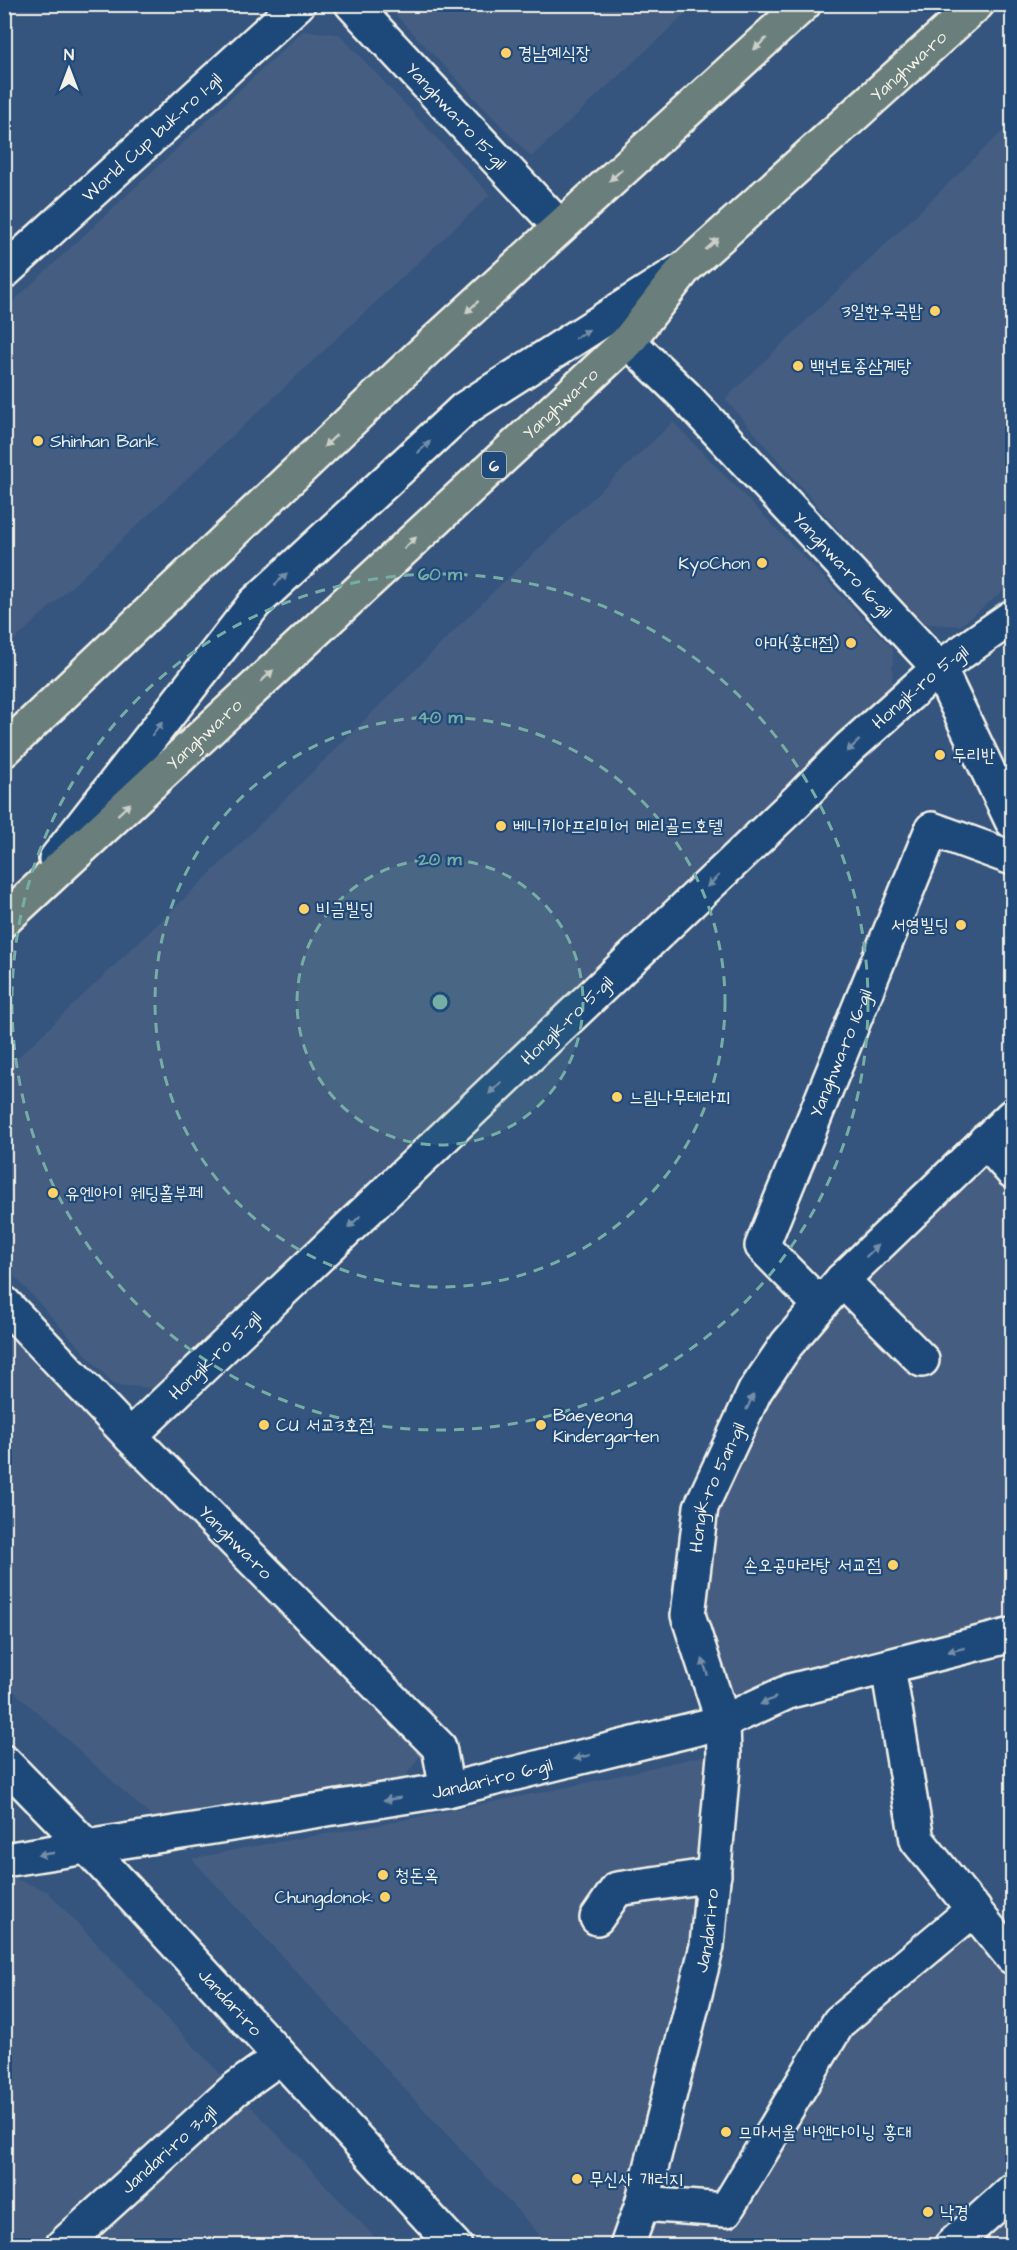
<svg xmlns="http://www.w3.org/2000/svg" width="1017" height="2250" font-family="'Architects Daughter','Poor Story',sans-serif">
<rect width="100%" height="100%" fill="#35557e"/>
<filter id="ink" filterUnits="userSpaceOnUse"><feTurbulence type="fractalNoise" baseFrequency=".0167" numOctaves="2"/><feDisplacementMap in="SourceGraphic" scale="12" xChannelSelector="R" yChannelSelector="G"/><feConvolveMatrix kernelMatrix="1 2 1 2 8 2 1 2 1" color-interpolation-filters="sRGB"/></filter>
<g filter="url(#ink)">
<!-- built -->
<path fill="#445d81" d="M386,5h309l-164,152z
M303,31l36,3 151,161 -485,454v-340z
M1012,122v462l-52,42 -41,-3 -194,-224z
M673,422l220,227 -1,40 -172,159 -567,540 -39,-3 -109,-119v-196l210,-201 277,-276z
M1012,1116v519l-289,87 -35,-107 13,-108 54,-116z
M4,1325l418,428 -21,30 -246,37 -150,-137z
M706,1755l17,20 -81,429 84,6 113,-188 135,-113 38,48v288h-463l-357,-386 51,-11 135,-23 199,-40z
M5,1875l42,16 335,354 -377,1z"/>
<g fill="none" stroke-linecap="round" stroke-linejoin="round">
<defs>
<g id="minor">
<path id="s1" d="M352,4l207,222"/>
<path id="s2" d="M4,272l294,-268"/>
<path id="s3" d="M628,341l57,55 254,272 73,153"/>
<path d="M56,859l199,-256 209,-194 216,-138"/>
<path d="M985,1141l27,30"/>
<path d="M842,1280l80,80"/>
<path id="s4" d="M4,1303l126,133 309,311 8,43"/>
<path id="s5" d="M820,1305l-58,-59 170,-417 80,29"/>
<path id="s6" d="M130,1436l667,-635 52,-53 90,-80 73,-51"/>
<path d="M888,1667l29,173 95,117"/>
<path id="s7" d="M4,1762l84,86 367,398"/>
<path id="s8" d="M4,1860l443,-70 276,-68 67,-31 222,-56"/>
<path d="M597,1918l20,-29 97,-14"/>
<path d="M642,2204l84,6 113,-188 135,-113"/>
<path id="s9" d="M62,2246l172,-156 46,-33"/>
<path id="s10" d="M627,2246l15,-42 65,-258 17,-190 -1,-34 -35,-107 13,-108 54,-116 32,-47 55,-64 170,-164"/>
<path d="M951,2246l61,-55"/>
</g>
<g id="major">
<path d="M4,750l412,-391 388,-355"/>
<path id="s11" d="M4,920l624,-579 57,-73 292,-264"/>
</g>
</defs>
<!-- minor casing -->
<use href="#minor" stroke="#f4f1e8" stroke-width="38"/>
<!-- major casing -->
<use href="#major" stroke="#f4f1e8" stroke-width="38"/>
<!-- minor -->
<use href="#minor" stroke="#1f4a7a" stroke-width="33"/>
<!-- major -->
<use href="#major" stroke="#6b7f7c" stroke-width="33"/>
</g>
<!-- one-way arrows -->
<defs><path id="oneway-solid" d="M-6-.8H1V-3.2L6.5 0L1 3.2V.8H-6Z" transform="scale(1.5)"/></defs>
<g fill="#cbcfc8">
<use href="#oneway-solid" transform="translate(760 44) rotate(138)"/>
<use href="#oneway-solid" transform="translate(616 175) rotate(138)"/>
<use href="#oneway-solid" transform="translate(712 244) rotate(-42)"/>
<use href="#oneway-solid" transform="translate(472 307) rotate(137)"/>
<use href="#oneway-solid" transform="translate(330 441) rotate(137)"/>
<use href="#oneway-solid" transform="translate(410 543) rotate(-43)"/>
<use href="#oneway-solid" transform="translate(267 676) rotate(-43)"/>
<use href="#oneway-solid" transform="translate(124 809) rotate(-43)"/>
</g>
<g fill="#748da6">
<use href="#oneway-solid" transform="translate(582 334) rotate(-32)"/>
<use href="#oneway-solid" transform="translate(424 447) rotate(-43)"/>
<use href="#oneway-solid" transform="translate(281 579) rotate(-43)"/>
<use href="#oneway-solid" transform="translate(157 729) rotate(-52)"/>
<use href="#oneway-solid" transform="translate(853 746) rotate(137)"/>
<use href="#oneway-solid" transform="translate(713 881) rotate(136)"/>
<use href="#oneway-solid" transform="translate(495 1088) rotate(136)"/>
<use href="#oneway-solid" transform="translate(354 1222) rotate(136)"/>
<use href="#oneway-solid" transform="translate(872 1251) rotate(-44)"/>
<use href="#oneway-solid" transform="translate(750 1402) rotate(-65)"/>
<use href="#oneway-solid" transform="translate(956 1650) rotate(166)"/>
<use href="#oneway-solid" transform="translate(705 1667) rotate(-108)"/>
<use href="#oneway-solid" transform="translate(768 1701) rotate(155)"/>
<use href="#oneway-solid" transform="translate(582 1757) rotate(166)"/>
<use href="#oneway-solid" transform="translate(392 1799) rotate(171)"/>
<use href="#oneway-solid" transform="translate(46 1854) rotate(172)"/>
</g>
</g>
<!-- distance rings -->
<circle cx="440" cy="1002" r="143" fill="#76ada5" fill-opacity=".12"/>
<g fill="none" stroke="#76ada5" stroke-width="3" stroke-dasharray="10 8">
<circle cx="440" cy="1002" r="143"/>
<circle cx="440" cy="1002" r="285"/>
<circle cx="440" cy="1002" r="428"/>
</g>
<!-- markers -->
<g fill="#ffd166" stroke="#1f4a7a" stroke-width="2">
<circle cx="506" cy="53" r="6"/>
<circle cx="935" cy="311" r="6"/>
<circle cx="798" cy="366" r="6"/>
<circle cx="38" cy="441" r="6"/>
<circle cx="762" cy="563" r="6"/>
<circle cx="851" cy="643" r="6"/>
<circle cx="940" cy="755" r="6"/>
<circle cx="501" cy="826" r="6"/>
<circle cx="304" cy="909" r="6"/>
<circle cx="961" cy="925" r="6"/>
<circle cx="617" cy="1097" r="6"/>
<circle cx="53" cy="1193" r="6"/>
<circle cx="264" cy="1425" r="6"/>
<circle cx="541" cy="1425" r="6"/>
<circle cx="893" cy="1565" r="6"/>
<circle cx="383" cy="1875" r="6"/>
<circle cx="385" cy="1897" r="6"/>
<circle cx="726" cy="2132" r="6"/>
<circle cx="577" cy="2179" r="6"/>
<circle cx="928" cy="2212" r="6"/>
</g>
<g text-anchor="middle" stroke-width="4.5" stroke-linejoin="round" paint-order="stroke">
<!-- shield labels -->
<rect fill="#1f4a7a" stroke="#b4bfc7" stroke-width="1.5" x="482" y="452" width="24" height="26" rx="4.5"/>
<g font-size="16" font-weight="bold" fill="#f4f1e8">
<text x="494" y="471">6</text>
</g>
<!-- poi labels -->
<g font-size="18" fill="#f4f1e8" stroke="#1f4a7a" text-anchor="start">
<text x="518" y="59">경남예식장</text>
<text x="923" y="317" text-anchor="end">3일한우국밥</text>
<text x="810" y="372">백년토종삼계탕</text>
<text x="50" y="447">Shinhan Bank</text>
<text x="750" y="569" text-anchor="end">KyoChon</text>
<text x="839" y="649" text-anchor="end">아마(홍대점)</text>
<text x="952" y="761">두리반</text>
<text x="513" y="832">베니키아프리미어 메리골드호텔</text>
<text x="316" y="915">비금빌딩</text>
<text x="949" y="931" text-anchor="end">서영빌딩</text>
<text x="629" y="1103">느림나무테라피</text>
<text x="65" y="1199">유엔아이 웨딩홀부페</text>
<text x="553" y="1421">Baeyeong<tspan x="553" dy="21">Kindergarten</tspan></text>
<text x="276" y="1431">CU 서교3호점</text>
<text x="881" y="1571" text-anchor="end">손오공마라탕 서교점</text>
<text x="395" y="1881">청돈옥</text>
<text x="373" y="1903" text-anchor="end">Chungdonok</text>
<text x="738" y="2138">므마서울 바앤다이닝 홍대</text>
<text x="589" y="2185">무신사 개러지</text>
<text x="940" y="2218">낙경</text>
</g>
<!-- street labels -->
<g font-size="18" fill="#f4f1e8" stroke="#1f4a7a">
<text dy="6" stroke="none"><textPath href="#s11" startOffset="1245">Yanghwa-ro</textPath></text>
<text dy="6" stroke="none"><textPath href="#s1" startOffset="153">Yanghwa-ro 15-gil</textPath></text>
<text dy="6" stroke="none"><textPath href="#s2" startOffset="200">World Cup buk-ro 1-gil</textPath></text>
<text dy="6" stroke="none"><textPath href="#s11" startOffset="759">Yanghwa-ro</textPath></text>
<text dy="6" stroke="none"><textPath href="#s3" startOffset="310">Yanghwa-ro 16-gil</textPath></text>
<text dy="6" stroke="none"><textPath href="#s6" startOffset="1089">Hongik-ro 5-gil</textPath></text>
<text dy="6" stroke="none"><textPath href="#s11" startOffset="273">Yanghwa-ro</textPath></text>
<text dy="6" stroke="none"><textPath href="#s6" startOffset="603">Hongik-ro 5-gil</textPath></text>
<text dy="6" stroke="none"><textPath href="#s5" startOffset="291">Yanghwa-ro 16-gil</textPath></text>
<text dy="6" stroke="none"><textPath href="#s6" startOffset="117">Hongik-ro 5-gil</textPath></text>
<text dy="6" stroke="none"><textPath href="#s10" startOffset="780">Hongik-ro 5an-gil</textPath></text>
<text dy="6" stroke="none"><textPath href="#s4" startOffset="333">Yanghwa-ro</textPath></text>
<text dy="6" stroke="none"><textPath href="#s8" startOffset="495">Jandari-ro 6-gil</textPath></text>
<text dy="6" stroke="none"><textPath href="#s10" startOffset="326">Jandari-ro</textPath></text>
<text dy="6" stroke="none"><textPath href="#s7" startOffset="330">Jandari-ro</textPath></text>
<text dy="6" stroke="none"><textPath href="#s9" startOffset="144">Jandari-ro 3-gil</textPath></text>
</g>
</g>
<circle cx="440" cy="1002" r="9" fill="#76ada5" stroke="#1f4a7a" stroke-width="3"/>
<g font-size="18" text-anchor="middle" font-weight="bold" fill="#76ada5" stroke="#1f4a7a" stroke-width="4.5" stroke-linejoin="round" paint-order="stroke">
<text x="440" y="580">60 m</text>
<text x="440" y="723">40 m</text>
<text x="440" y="865">20 m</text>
</g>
<!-- margin -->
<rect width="1017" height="2250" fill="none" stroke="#1f4a7a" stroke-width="24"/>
<rect x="12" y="12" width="993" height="2226" fill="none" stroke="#f4f1e8" stroke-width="2" filter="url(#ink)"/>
<!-- north arrow -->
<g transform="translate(69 69)" stroke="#1f4a7a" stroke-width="4.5" paint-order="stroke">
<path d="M0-4.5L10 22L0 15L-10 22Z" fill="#f4f1e8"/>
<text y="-9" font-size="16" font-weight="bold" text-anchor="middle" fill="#f4f1e8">N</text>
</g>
</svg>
